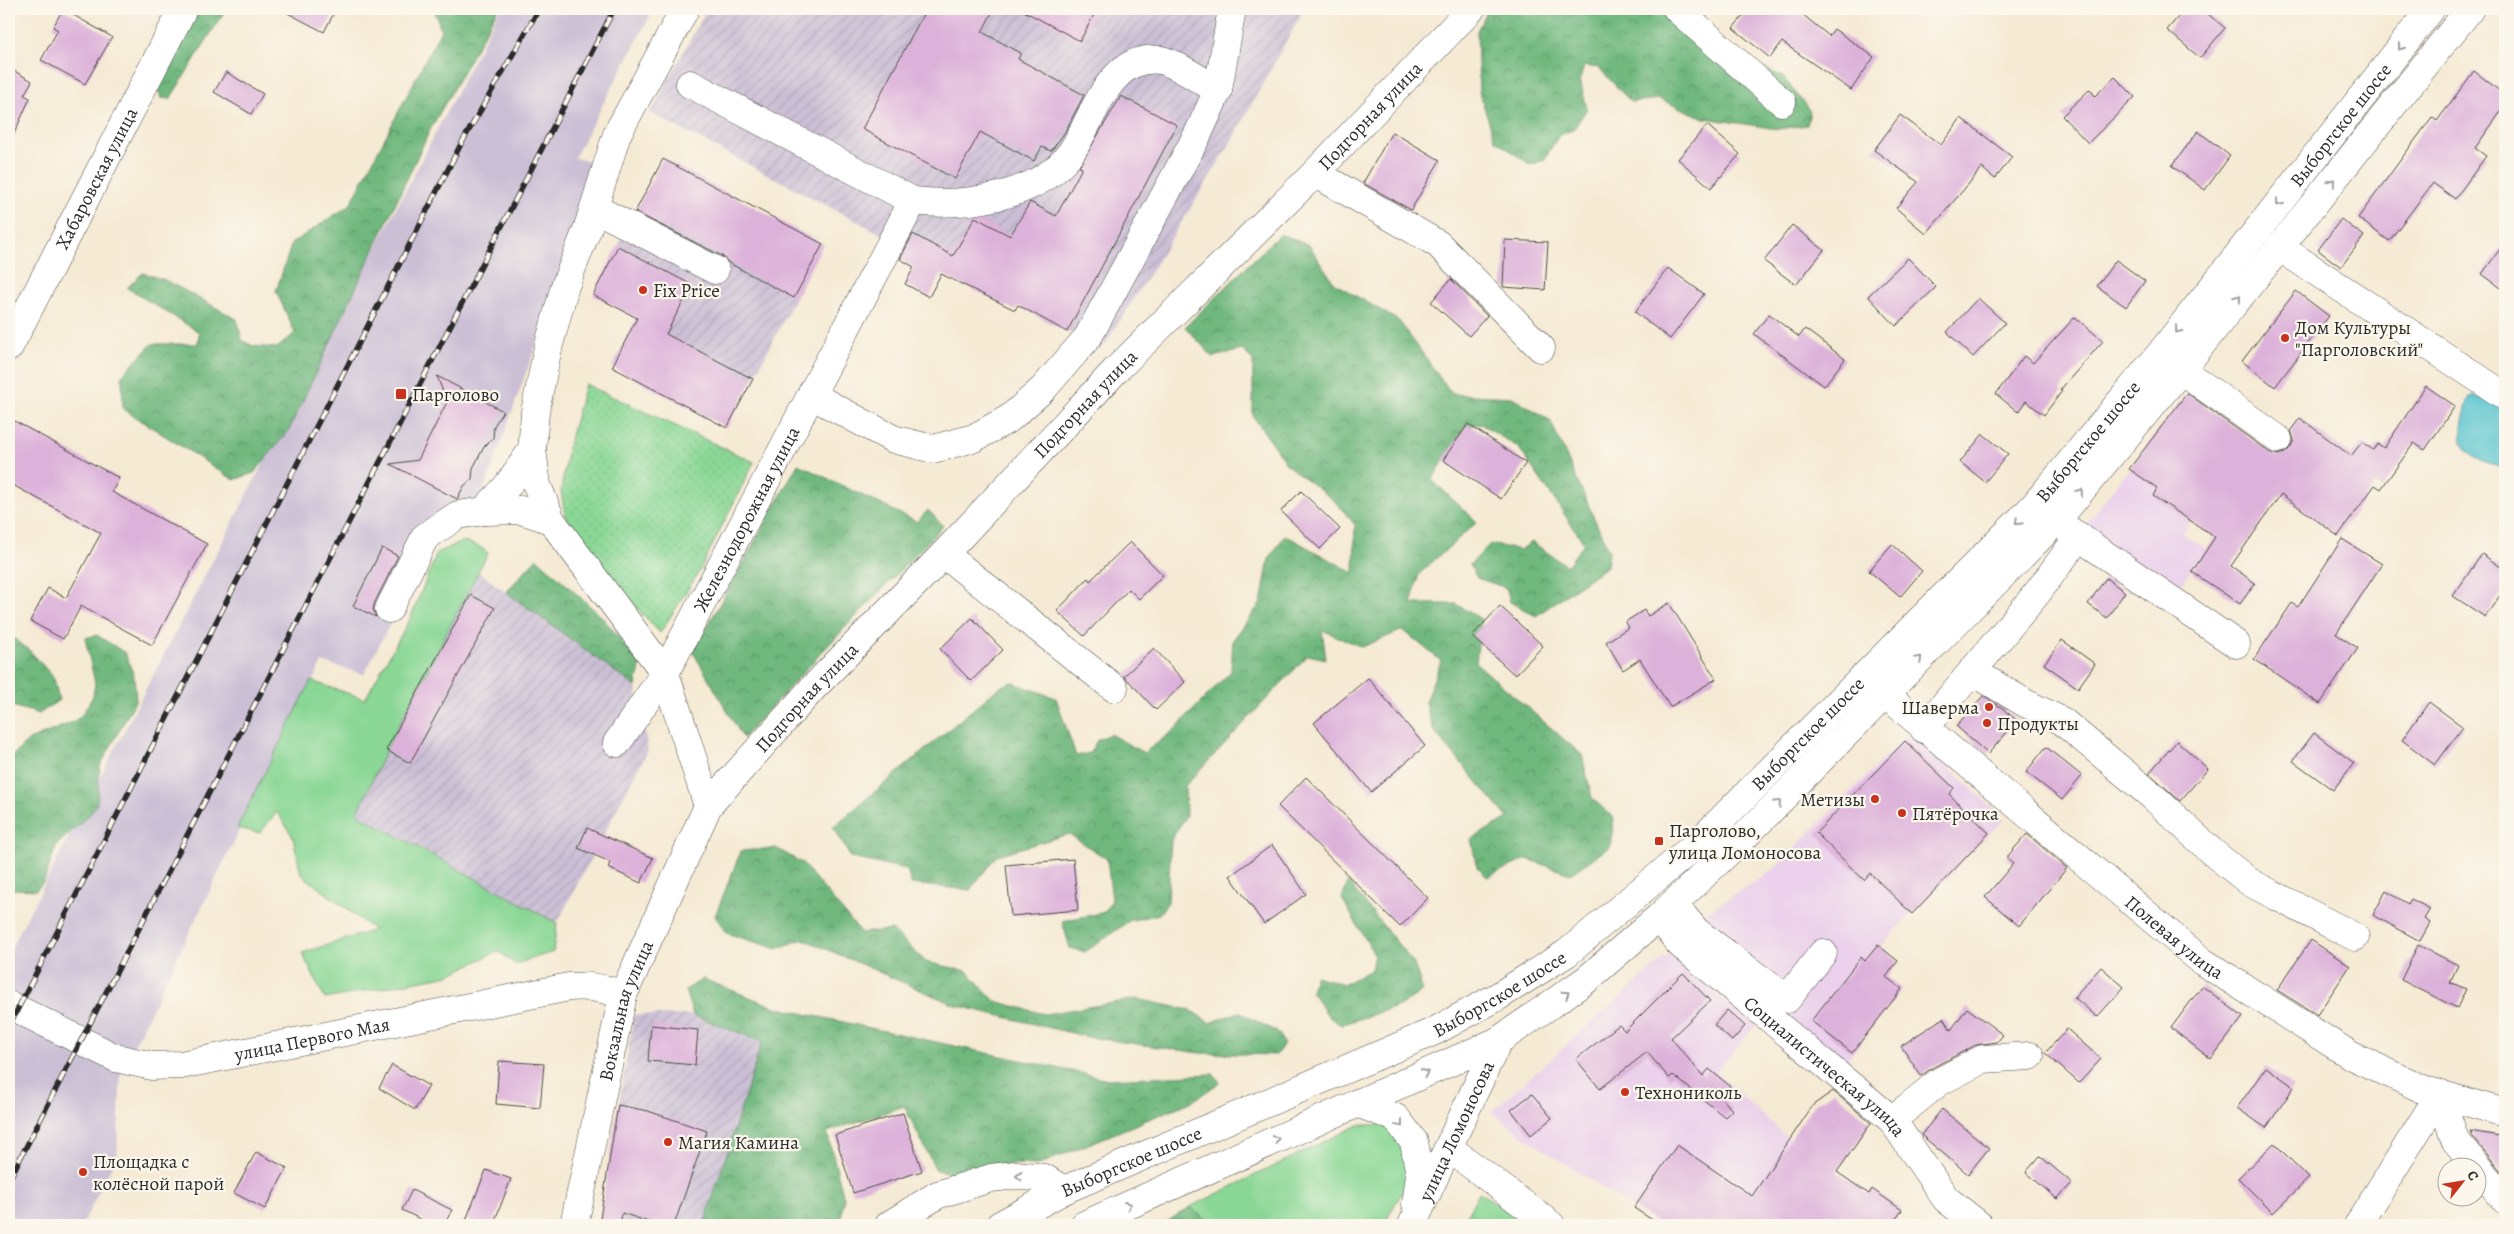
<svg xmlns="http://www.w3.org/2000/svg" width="2514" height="1234" font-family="Alegreya,serif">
<defs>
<pattern id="industrial-furrows" width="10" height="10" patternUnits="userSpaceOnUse" patternTransform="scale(1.25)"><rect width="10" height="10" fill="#cbbfd5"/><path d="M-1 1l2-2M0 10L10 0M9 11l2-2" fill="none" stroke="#aea4b7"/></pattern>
<pattern id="forest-crowns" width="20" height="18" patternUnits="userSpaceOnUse" patternTransform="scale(1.25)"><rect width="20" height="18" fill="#6fb87e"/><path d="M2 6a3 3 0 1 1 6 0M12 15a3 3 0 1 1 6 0" fill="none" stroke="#5b9667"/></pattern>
<pattern id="garden-dots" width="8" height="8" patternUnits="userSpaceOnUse" patternTransform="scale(1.25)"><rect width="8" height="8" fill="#8ad795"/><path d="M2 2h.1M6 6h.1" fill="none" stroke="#77b981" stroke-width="1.8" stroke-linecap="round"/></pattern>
</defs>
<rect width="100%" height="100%" fill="#fbf7ec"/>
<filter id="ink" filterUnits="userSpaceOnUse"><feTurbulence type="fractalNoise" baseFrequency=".02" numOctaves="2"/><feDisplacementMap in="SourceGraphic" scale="10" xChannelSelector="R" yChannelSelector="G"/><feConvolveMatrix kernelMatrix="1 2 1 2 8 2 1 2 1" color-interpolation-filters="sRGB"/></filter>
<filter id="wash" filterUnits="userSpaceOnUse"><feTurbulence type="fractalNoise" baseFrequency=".0096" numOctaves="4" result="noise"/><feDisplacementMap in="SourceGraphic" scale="20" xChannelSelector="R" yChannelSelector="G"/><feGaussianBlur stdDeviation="1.12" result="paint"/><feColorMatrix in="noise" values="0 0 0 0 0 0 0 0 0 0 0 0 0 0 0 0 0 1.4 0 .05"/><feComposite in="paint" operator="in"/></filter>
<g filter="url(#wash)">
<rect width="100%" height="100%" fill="#f5ead4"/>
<!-- built -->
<path fill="#ebd1eb" d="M2129,469l28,19 -4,8 37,25 -7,12 24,17 -34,44 -92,-63z
M1911,731l94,89 -16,13 -109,114 6,30 16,12 -59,76 -158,-125 22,-28 65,-41z
M1669,954l87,71 -40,47 74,68 64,44 -28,41h-166l-124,-80 -45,-33z"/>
<!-- industrial -->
<path fill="url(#industrial-furrows)" d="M707,9h597l-78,142 -121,194 -38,-13 -49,-26 -3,4 -73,-36 -13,23 -24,-13 9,-17 -16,-9 6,-12 -254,-133z
M663,159l160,85 -70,135 -87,-45 26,-49 -74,-39z
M477,571l159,116 12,63 -91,173 -200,-109 29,-64z
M634,1015h59l69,27 -58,183h-105z"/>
<!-- railway -->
<path fill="#cbbfd5" d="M500,9h154l-80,149 20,4 -9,47 -113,314 -37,15 -71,136 -42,-12 -201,410 -4,84 -35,69h-73v-273z"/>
<!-- grass -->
<path fill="#8ad795" stroke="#5a8160" d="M463,541l17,6 8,6 -102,197 -29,64 200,109 -4,29 -38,12 -17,-13 -49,24 -124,24 -23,-46 72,-23 -73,-56 -8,-37 -16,-25 -17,21 -23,-5 74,-147 54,18 45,-80 27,-66z
M1358,1125h26l14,13 11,21 -4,28 -22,38h-172l-21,-18z
M1479,1192l51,33h-68z"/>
<!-- forest -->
<path fill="url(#forest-crowns)" stroke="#4d7254" d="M197,9h29l-56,90 -9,-1 -4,-12z
M434,9h64l-68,121 -141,300 -35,43 -20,7 -111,-71 -1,-34 30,-31h46l1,-12 -72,-44 16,-15 22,7 72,39 5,21 11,6 24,2 18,-15 -19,-42 16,-48 58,-38 91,-175z
M1488,9h186l12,27 96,40 28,35 -3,14 -29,4 -74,-11 -45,-19 -28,3 -32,-34 -15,-2 -4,14 7,29 -14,21 -14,5 -15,25 -13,5 -36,-25 -16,-48 -2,-61z
M1280,234l29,11 25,38 65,38 53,73 60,3 38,23 59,131 -2,15 -71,50 -26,-14 -4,-14 -29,-10 -7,-13 20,-21 30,6 12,-8 35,24 17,-23 -65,-95 -38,-24 -16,2 -33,54 45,42 -58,52 -8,30h45l25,15 -5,44 106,92 10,43 22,20 -4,29 -40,27 -43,-15 -40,18 -10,-10 -6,-28 37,-21 -75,-88 -8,-28 16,-41 -38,-31 -41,17 -40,-17 4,29 -18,-4 -123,131 1,30 -15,24 -3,62 -9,12 -30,7 -44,31 -15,-4 -8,-27 43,-9 7,-12 -5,-41 -38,-25 -72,21 -27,35 -59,-6 -4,-15 -56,-11 -18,-31 164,-138 14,-7 45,16 20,58 14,-3 7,-13 13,-6 34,19 30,-23 57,-59 2,-31 28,-37 8,-44 16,-24 69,38 1,-48 -19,-23 -49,-37 -34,-49v-56l-11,-10 -29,7 -28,-30z
M798,464l119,58 11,-12 15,16 -122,127 -78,85 -50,-86z
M537,558l65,59 39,46 -5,24 -130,-95z
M9,634l21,17 24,27 5,22 -20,14 -30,-9z
M97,635l28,18 9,23 2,24 -36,66 -3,37 -7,11 -34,32 -12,35 -8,9 -21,-1 -6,2v-132l20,-19 44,-18 9,-7 11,-19 2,-13 -10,-45z
M776,848l26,15 59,70 31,-3 34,32 41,9 28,30 49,13 93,-15 53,11 20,13 29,-11 40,21 5,11 -8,11 -76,-2 -112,-16 -133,-32 -152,-66 -26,10 -51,-16 -11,-17 26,-65z
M1348,882l66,82 9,27 -24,15 -58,19 -12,-8 -18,-26 4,-15 29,8 27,-14 3,-16 -32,-55z
M703,979l75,29 330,71 105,-5 7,8 -27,19 -155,64 -24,-1 -58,10 -20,-4 -32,-64 -77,26 17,66 -4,27h-136l58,-183 -69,-27 -8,-25z
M1190,1207l21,18h-48l2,-2z"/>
<!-- garden -->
<path fill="url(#garden-dots)" stroke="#5a8160" d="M585,384l169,78 -55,110 -39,61 -49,-53 -46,-64 -4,-25 7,-44z"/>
<!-- water -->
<path fill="#58c5cf" stroke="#42787d" d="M2474,395l31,15v57c-48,-10 -50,-24 -36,-68z"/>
<g id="blocks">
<!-- building -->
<path fill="#ddb2da" d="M63,9l49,28 -27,47 -44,-24 17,-30 -5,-3z
M280,9h56l-12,23z
M926,9h68l-12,23 39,21 -3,6 66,36 -19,37 -14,19 -9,-4 -8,14 -54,-29 -25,47 -93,-50z
M1020,9h77l-17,32z
M1749,9h47l33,27 5,-7 40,28 -23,33 -69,-48 -12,16 -37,-30z
M2185,9h17l23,19 -25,30 -33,-28z
M9,68l23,13 -8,14 6,3 -21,47z
M2474,71l31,24v11l-30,42 11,8 -31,43 -22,-16 -44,58 -31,-23 74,-101 5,4z
M226,72l37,22 -12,20 -37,-22z
M2115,77l20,20 -47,46 -26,-27 28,-27 5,7z
M1121,96l56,29 -110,207 -49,-27 -3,5 -74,-36 -12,23 -24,-13 9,-17 -14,-8 13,-25 40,22 22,-39 35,19 20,-34 26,14 26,-48 -3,-1z
M1900,115l41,30 20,-27 51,39 -17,22 -13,-11 -56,66 -30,-26 22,-26 -44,-32z
M1707,125l33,29 -29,34 -33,-29z
M2198,131l32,25 -25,34 -33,-24z
M1392,132l48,28 -29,50 -48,-27z
M663,159l160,85 -29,54 -65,-35 -7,-7 -87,-44z
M2341,219l23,17 -23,31 -23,-17z
M1792,225l32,25 -28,35 -32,-24z
M1505,240l43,2 -3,48 -42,-3z
M2505,242v49l-23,-17z
M618,246l74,39 -26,49 87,45 -26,49 -115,-61 25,-49 -44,-23z
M1908,258l28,29 -40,39 -28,-30z
M2116,260l29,21 -19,26 -29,-21z
M1668,268l36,26 -34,45 -35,-27z
M1451,279l36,37 -18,20 -38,-34z
M2296,291l33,25 -54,71 -33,-26z
M1978,298l27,25 -32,34 -26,-25z
M1769,314l30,23 6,-8 40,30 -21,27 -70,-52z
M2075,317l28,24 -43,49 2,1 -18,24 -18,-14 -8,11 -22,-18 28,-38 9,7z
M437,376l66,35 -9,15 -1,12 -9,9 -11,21 -1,11 -8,7 -7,13 -67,-35 28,-4 29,-58z
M2426,386l29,20 -30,44 -11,-7 -33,46 -6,-4 -37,51 -57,-42 -50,72 24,17 -15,21 -48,-32 23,-35 -62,-41 4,-8 -28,-19 58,-76 82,59 8,3 8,-2 5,-5 4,-8 -3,-10 9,-12 51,38 11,-14 11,8 5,-6 6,4z
M9,418l110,60 -7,14 95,52 -55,101 -71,-39 -18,33 -33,-18 18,-33 18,10 35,-65 -92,-50z
M1468,424l58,39 -25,36 -58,-39z
M1983,434l25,20 -23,28 -25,-20z
M1301,491l39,38 -20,20 -39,-38z
M2342,539l40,25 -46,70 22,14 -38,56 -66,-45 38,-56 6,4z
M1130,542l33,33 -24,24 -10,-10 -45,47 -27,-25 31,-33 2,3z
M1892,544l30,27 -22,26 -31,-26z
M382,548l16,8 -23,46 -2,7 3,8 -23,-11z
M2482,554l23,16v18l-20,29 -32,-21z
M2106,578l19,14 -18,26 -19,-14z
M471,595l24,13 -85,155 -24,-13z
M1669,603l47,76 -46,28 -30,-48 -17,11 -17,-28 22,-14 -3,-6 19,-12 4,6z
M1500,606l43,40 -28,29 -43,-39z
M972,618l31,32 -32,31 -31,-32z
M2062,640l33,24 -17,24 -34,-24z
M1154,648l31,34 -29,28 -32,-34z
M1368,678l57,68 -54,46 -57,-69z
M1983,696l19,12 15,13 -29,33 -32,-28z
M2429,702l34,25 -28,38 -33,-25z
M2314,733l40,30 -21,27 -40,-29z
M1905,741l49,47 -5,6 40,39 -77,81 -42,-41 -6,7 -48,-47z
M2177,741l31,28 -28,32 -31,-28z
M2046,747l36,29 -20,24 -36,-28z
M1306,777l122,121 -28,29 -122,-121z
M587,828l66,30 -12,25 -33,-15 2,-6 -32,-14z
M2027,834l40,34 -48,58 -34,-29 28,-33 -7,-6z
M1272,845l34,49 -42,30 -34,-48z
M1073,859l5,51 -67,6 -5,-51z
M2386,891l22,13 3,-5 19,10 -6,10 6,4 -10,18 -47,-26z
M2311,940l39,26 -33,49 -40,-25z
M1878,945l20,16 -12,16 16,12 -50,64 -41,-32 50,-64 4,4z
M2418,945l40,20 -8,17 16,7 -9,19 -56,-28z
M2101,967l23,20 -27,30 -23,-20z
M1683,973l27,28 -39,37 32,38 6,-7 21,17 -9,11 11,13 -7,7 -52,-42 -4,3 -22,-26 -47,37 -24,-30 43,-34 6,6z
M2202,986l41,31 -32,42 -40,-31z
M1967,1008l36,27 -6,7 -21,3 -44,23 -11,8 -20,-30 42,-28 8,12z
M1727,1010l18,16 -13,15 -18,-16z
M651,1025l47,5 -3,35 -47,-4z
M2067,1029l34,30 -22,24 -34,-30z
M499,1061l45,3 -4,44 -44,-4z
M392,1065l37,21 -14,24 -36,-22z
M2266,1067l28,20 -28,41 -29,-20z
M1833,1091l38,32 -34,49 32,22 3,-5 30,21 -10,15h-232l-26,-17 43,-63 75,51 61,-91z
M1532,1094l20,24 -21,17 -20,-25z
M618,1105l30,6 59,20 -33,94h-16l-36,-12 -2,12h-21z
M1942,1109l47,39 -21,26 -47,-39z
M903,1113l19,58 -69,22 -18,-58z
M2470,1131l35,6v39l-32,-39z
M2274,1143l35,35 -36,35 -35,-35z
M256,1152l31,16 -22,41 -31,-16z
M2040,1156l32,27 -15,16 -31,-27z
M486,1170l25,9 -18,46h-14l-13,-5z
M412,1190l40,20 -8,15h-12l-30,-15z"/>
</g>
</g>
<g filter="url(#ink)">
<use href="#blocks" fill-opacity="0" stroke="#494844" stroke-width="1"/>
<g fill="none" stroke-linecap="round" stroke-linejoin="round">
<defs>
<g id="minor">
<path d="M1677,9l105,93"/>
<path d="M690,84l223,117"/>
<path d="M1315,173l123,71 103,104"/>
<path d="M594,208l121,62"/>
<path d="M2279,247l226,149"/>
<path id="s1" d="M9,347l174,-338"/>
<path d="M2181,370l97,69"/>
<path d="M811,395l82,44 40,10 41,-11 36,-20 33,-29 45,-52 110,-203 20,-44 14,-81"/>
<path d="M484,511l24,-26 24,-35"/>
<path d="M2063,526l173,118"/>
<path d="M944,554l170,134"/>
<path d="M389,609l36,-72 33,-22 26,-4 37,-1 30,10"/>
<path d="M1972,671l53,32 37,18 89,74 61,57 39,31 104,54"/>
<path id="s2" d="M1885,694l318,268 149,94 73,34 80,23"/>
<path d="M1924,729l114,-137 41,-56"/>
<path d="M617,743l48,-70 -114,-153 -14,-35 -5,-35 3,-38 12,-60 18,-66 23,-59 29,-93 68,-125"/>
<path id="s3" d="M708,806l-43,-133 248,-472c50,6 124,-3 157,-47 24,-34 37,-101 91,-94 12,2 44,23 57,30"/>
<path d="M1673,904l24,28 90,67 36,-46"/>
<path id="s4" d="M1659,917l21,27 212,176 54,79 33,26"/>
<path id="s5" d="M9,1005l107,53 36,8 29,-1 388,-78c20,-2 36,1 54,8"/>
<path d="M2440,1094l15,46 50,60"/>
<path d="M1357,1103l39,15 18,24 6,33 -4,29"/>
<path d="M1892,1120l47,-38 44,-23 47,-3"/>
<path d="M1449,1148l102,77"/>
<path id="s6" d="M574,1225l49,-230 85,-189 104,-117 132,-135 171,-183 200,-198 156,-164"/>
<path d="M889,1225l48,-30 54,-17 25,-3 28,3 20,12"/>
<path id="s7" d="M1412,1225l86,-184"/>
<path d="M2358,1225l82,-131"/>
</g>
<g id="major">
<path id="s8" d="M1000,1225l64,-35 371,-159 62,-34 70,-44 132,-111 334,-335 127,-153 271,-345"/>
<path d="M1084,1225l414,-184 88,-61 73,-63 84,-79 313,-317 125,-151 289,-361"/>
</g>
</defs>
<!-- minor casing -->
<use href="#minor" stroke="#494844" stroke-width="29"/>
<!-- major casing -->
<use href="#major" stroke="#494844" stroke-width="29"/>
<!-- minor -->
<use href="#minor" stroke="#fff" stroke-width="28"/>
<!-- major -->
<use href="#major" stroke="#fff" stroke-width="28"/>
<defs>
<path id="rail" d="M9,1026l451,-880 79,-137
M9,1180l605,-1171"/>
</defs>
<!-- rail casing -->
<use href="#rail" stroke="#2b2b2b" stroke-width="5.5"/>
<!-- rail -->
<use href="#rail" stroke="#fbf7ec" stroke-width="4" stroke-dasharray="11" stroke-linecap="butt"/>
</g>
<!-- one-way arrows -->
<defs><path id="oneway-chevron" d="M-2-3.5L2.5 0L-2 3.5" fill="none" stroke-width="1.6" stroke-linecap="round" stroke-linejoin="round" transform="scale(1.25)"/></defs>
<g stroke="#a0a0a0">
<use href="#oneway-chevron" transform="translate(2401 47) rotate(128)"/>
<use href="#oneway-chevron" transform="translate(2332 182) rotate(-51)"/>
<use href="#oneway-chevron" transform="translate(2279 203) rotate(128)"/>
<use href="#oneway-chevron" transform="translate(2238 298) rotate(-51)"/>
<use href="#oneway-chevron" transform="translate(2178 330) rotate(128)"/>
<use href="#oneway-chevron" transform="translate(2080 492) rotate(-50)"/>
<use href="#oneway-chevron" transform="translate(2018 522) rotate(135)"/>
<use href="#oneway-chevron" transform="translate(1919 659) rotate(-45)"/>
<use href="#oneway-chevron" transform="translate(1778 803) rotate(-45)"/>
<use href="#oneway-chevron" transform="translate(1566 994) rotate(-34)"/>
<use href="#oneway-chevron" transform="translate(1425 1073) rotate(-24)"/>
<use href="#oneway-chevron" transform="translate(1400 1124) rotate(50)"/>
<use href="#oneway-chevron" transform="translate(1276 1139) rotate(-24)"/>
<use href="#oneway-chevron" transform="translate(1019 1176) rotate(-179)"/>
<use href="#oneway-chevron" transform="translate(1128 1205) rotate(-25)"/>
</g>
</g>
<!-- markers -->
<g fill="#c8321e" stroke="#fbf7ec" stroke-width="2">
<circle cx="643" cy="290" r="5"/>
<circle cx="2285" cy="338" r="5"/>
<rect x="395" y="388" width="12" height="12" rx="2.5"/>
<circle cx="1989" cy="707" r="5"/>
<circle cx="1987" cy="723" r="5"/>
<circle cx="1875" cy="799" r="5"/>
<circle cx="1902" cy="813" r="5"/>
<rect x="1654" y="836" width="10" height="10" rx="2.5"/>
<circle cx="1625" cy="1092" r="5"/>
<circle cx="668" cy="1142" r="5"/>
<circle cx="83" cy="1172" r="5"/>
</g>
<g text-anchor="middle" stroke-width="4.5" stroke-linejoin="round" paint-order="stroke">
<!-- street labels -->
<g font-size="19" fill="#2b2b2b" stroke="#fbf7ec">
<text dy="7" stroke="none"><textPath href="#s6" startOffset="1399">Подгорная улица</textPath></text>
<text dy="7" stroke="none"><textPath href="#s8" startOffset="1766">Выборгское шоссе</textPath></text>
<text dy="7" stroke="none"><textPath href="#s1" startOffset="190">Хабаровская улица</textPath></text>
<text dy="7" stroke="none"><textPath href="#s6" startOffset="994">Подгорная улица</textPath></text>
<text dy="7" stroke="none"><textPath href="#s8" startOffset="1361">Выборгское шоссе</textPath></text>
<text dy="7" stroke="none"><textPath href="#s3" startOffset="314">Железнодорожная улица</textPath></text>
<text dy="7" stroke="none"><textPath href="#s6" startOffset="589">Подгорная улица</textPath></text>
<text dy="7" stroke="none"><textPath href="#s8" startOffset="956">Выборгское шоссе</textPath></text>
<text dy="7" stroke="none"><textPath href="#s2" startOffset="378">Полевая улица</textPath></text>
<text dy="7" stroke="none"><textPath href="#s8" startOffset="551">Выборгское шоссе</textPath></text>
<text dy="7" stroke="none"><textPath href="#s6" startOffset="221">Вокзальная улица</textPath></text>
<text dy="7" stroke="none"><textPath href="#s5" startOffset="319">улица Первого Мая</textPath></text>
<text dy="7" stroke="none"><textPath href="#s4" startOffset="224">Социалистическая улица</textPath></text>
<text dy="7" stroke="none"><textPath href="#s7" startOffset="104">улица Ломоносова</textPath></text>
<text dy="7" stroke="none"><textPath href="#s8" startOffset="146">Выборгское шоссе</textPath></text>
</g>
<!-- poi labels -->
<g font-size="19" fill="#2b2b2b" stroke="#fbf7ec" text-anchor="start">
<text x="653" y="297">Fix Price</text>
<text x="2295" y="334">Дом Культуры<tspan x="2295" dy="22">"Парголовский"</tspan></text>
<text x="412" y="401">Парголово</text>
<text x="1979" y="714" text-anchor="end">Шаверма</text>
<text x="1997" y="730">Продукты</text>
<text x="1865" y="806" text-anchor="end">Метизы</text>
<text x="1912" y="820">Пятёрочка</text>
<text x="1669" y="837">Парголово,<tspan x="1669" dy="22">улица Ломоносова</tspan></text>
<text x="1635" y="1099">Технониколь</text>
<text x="678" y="1149">Магия Камина</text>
<text x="93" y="1168">Площадка с<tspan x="93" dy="22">колёсной парой</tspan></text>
</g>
</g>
<!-- margin -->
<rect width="2514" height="1234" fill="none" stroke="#fbf7ec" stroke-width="30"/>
<!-- north arrow -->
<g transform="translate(2462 1182) rotate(59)"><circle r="24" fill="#fbf7ec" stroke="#a8a59f"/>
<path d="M0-4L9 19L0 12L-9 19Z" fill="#c8321e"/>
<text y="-8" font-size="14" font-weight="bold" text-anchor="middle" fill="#2b2b2b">С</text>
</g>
</svg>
